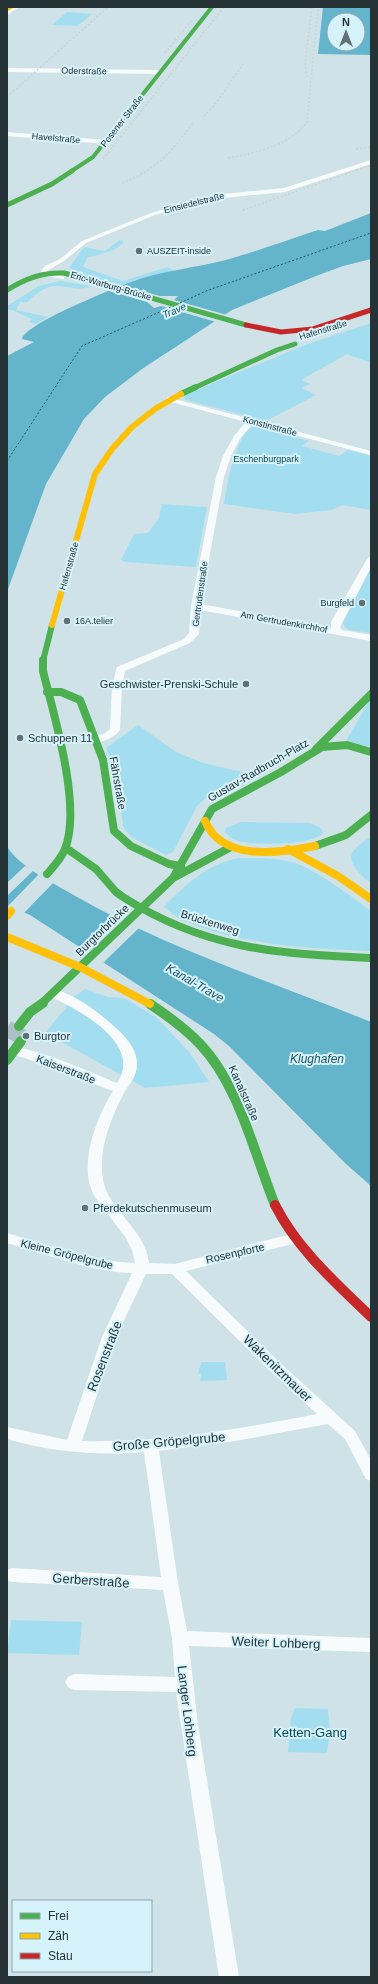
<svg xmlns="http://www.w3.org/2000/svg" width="378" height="1984" font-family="Helvetica,sans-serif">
<rect width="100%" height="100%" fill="#cee2e8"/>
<!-- green -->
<path fill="#a2deef" d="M67,12l25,2 -15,12 -25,-1z
M120,240l3,1v2l-9,7 -27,8 -4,9 40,14 45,-14 7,4 -43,10 -10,5 -40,-11 -13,-7 15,-21 21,4z
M60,281l31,5c-18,9 -34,-10 -54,8 -4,3 -7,4 -9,8h-8l-4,8 32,7 -12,7 -7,-2 3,-3 -20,-9h-5v-4l32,-20z
M371,323v40l-24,-9 -46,26 9,4 -9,4 15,7 -50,26 -80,-21 -2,-2 3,-4 118,-49z
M254,426l55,15 -7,5 37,10 9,-6 23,6v54l-28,-5 -12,5 -36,4 -71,-10c2,-17 12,-71 30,-78z
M160,504l47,3 -11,60 -70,-5 -5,-2 13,-26 14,-1 11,-15 3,-13z
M371,568v65l-22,-3 -5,-4 -1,-3z
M371,699v48l-25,-6 24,-41z
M138,725l38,27 27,11 48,11 -43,22 -11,10 -24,46 -7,3 -33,-17 -9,-9 -11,-62 -7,-19z
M240,822l70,1 11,5 2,5c-12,13 -72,13 -88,7 -4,-2 -7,-5 -10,-8l1,-4z
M371,837v44l-5,-1c-20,-21 -21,-27 5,-43z
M239,858c18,0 38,-1 56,5 25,9 54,32 76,48v40c-63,-2 -130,-6 -189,-31 -7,-3 -12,-9 -18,-13 22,-23 43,-43 75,-49z
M85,989l23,8 16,1 32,19 34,36 19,29 -64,6 -100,-55 20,-24 4,-9z
M201,1362h24l2,18 -27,1 1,-7h-3z
M11,1620l71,2 -3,33 -72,-2z
M295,1708l33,1 2,23 -3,21 -39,-1 3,-34z"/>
<!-- water -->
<path fill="#64b5cb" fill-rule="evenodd" d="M323,7h48v48l-53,-1zM334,20h24v24h-24z
M371,213v46l-28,7 -27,10 -84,34 -90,59 -37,28 -21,22 -38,65 -39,108v-236l27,-14 -12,-3c4,-16 91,-50 109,-57 29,-11 64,-14 95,-22 31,-9 62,-20 92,-30l7,1z
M7,847c15,21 41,33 63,46 95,55 200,88 301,129v164l-26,-23 -116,-117 -15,-12 -184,-119 -23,-10z"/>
<!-- pier -->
<path fill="#cee2e8" d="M119,285l41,11h18l-4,4 53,15 -11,7 -55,-16 -7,2 -7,-6 -41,-12z
M25,866l9,4 -27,26v-13z
M40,873l15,8 -32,33 -16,-7z
M116,916l24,11 -38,37 -22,-14z"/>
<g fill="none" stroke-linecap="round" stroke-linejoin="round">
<!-- ferry -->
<path stroke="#1b5664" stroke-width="1" stroke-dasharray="2 2" stroke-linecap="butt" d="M180,303l26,-12 165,-58
M7,461l75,-115 89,-39"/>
<!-- secondary-tunnel -->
<path stroke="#acbfc5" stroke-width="18" stroke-dasharray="18 9" stroke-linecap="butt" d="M11,1040l8,-14"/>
<!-- street -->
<path fill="#f8fbfc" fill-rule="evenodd" d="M14,7h5l-12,8v-3z
M7,68l153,2 3,2 -3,2 -153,-2z
M7,132l99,8 3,2 -3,2 -99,-8z
M371,160v4l-86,28 -72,7 -58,16 -69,28 -22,18 -17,10 2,2 15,4v2l-19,-3 -4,-5 4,-5 15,-7 22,-18 69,-28 62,-18 71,-7z
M167,397l204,54v4l-118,-31 -12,13 -10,19 -7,21 -23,127 130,24v-6l36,-63 4,-3v11l-31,60 2,3 29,5v6l-171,-31 -1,24 -9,9 -65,28 -3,16 -2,43c-6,8 -23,17 -31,8l1,-2 14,-2 6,-5 2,-42 5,-20 67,-28 5,-6 2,-27 25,-129 7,-21 11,-20 12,-14 -79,-21z
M53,989c20,5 40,19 55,32 13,11 30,26 29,44 0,12 -9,20 -14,30 -13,25 -25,56 -20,84 4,30 42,49 46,84l26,1 120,-31 5,1 2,4 -2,4 -114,29 92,90 77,70 16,29v21l-5,-2 -21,-40 -17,-15 -93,17 -76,10 19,132 9,48 184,7v14l-182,-6 9,79 41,252h-20l-43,-285 -102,-2 -6,-3 -3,-5 3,-5 6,-3 101,3 -3,-39 -9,-48 -151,-8 -5,-2v-10l5,-2 149,9 -17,-125c-47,4 -91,0 -137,-13v-12l60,13 35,-103 30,-64c-36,0 -89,-20 -125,-30v-10c39,11 88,29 128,30l-3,-13 -6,-12 -31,-41c-18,-29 1,-79 18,-106l-88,-33 -16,-4 -2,-3 2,-3c17,-5 88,27 108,35 27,-39 -39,-74 -68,-87l-2,-3zM146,1274h26l96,95 49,45c-78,15 -156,29 -235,27l34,-104z"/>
<!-- fast-far4 -->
<path stroke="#4caf50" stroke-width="4" d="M70,172l23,-15 119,-150"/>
<!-- fast-far3 -->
<path stroke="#4caf50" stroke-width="5" d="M7,205l45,-21 20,-13
M7,290c18,-11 35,-18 57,-17l182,52
M194,388l83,-38 18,-6"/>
<!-- fast-far2 -->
<path stroke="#4caf50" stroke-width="6" d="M181,394l15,-7
M43,661l9,-36"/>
<!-- fast-far1 -->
<path stroke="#4caf50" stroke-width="8" d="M43,660v11c11,45 39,135 22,178 -4,10 -11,17 -18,25
M47,692h14l19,8 23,60 11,71 17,15 38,18 12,2
M316,749l55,-55
M315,846l31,-11 25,-20
M66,848l30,21 20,23 7,5c81,52 155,57 248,61
M175,877l56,-30
M41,1004l132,-126 39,-69 69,-37 41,-25 25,-2 24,7"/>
<!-- fast -->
<path stroke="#4caf50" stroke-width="10" d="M150,1004c18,12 35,24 50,40 39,41 54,109 75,161
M19,1026l11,-14 13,-9
M7,1060l14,-19"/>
<!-- slow-far2 -->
<path stroke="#ffc107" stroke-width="4" d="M7,9l4,-2"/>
<!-- slow-far1 -->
<path stroke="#ffc107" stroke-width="6" d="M52,625l43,-151 17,-25 20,-22 23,-18 26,-15"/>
<!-- slow -->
<path stroke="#ffc107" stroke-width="8" d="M205,821c17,41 75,32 110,25
M288,849l50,27 33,23
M7,916l4,-5
M7,937l73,30 70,37"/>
<!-- jam-far1 -->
<path stroke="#c62828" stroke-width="5" d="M246,325l35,7 32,-3 58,-19"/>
<!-- jam -->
<path stroke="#c62828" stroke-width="10" d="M275,1205c23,45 60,77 96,112"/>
<!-- rail -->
<path stroke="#ced4d6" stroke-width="1.5" stroke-dasharray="2 2" stroke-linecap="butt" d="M165,53l26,-32
M307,77l-2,-14 7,-56
M7,97l101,-90
M204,116l10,-10 29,-42
M356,149l15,-2
M228,158c29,-6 60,-11 79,-36l11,-115
M103,159l121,-152
M122,183c37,-15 48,-30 72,-61
M243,210l128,-45"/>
</g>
<!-- markers -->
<g fill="#607075" stroke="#d6f3fc" stroke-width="1.5">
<circle cx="139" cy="251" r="4"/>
<circle cx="362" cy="603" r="4"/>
<circle cx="67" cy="621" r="4"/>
<circle cx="246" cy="684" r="4"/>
<circle cx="20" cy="738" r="4"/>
<circle cx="26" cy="1036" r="4"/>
<circle cx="85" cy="1208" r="4"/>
</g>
<g text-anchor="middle" stroke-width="4" stroke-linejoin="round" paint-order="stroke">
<!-- far-street labels -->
<g font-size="9" fill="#253337" stroke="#d6f3fc">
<text transform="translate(84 71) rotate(1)" y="3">Oderstraße</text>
<text transform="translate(122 121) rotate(-52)" y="3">Posener Straße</text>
<text transform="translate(56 138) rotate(5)" y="3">Havelstraße</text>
<text transform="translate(194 203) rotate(-14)" y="3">Einsiedelstraße</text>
<text transform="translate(111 286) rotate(16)" y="3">Eric-Warburg-Brücke</text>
<text transform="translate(323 330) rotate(-17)" y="3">Hafenstraße</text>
<text transform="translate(270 426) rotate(15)" y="3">Konstinstraße</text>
<text transform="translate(69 566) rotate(-74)" y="3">Hafenstraße</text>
<text transform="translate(200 594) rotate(-82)" y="3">Gertrudenstraße</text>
<text transform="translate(284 622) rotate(10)" y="3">Am Gertrudenkirchhof</text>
</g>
<!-- far-poi labels -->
<g font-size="9" fill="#253337" stroke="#d6f3fc" text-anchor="start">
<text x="147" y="254">AUSZEIT-inside</text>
<text x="354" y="606" text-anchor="end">Burgfeld</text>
<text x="75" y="624">16A.telier</text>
</g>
<!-- far-park labels -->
<g font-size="9" fill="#064755" stroke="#d6f3fc">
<text x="266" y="462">Eschenburgpark</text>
</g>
<!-- far-water labels -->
<g font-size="10" font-style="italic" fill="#1b5664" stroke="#d6f3fc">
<text transform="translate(174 310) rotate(-23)" y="4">Trave</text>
</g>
<!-- poi labels -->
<g font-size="11" fill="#253337" stroke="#d6f3fc" text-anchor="start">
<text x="238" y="688" text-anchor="end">Geschwister-Prenski-Schule</text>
<text x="28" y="742">Schuppen 11</text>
<text x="34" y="1040">Burgtor</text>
<text x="93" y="1212">Pferdekutschenmuseum</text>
</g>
<!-- street labels -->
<g font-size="11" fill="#253337" stroke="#d6f3fc">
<text transform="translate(258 770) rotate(-30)" y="4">Gustav-Radbruch-Platz</text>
<text transform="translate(118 783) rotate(80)" y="4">Fährstraße</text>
<text transform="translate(210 922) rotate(17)" y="4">Brückenweg</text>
<text transform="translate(102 930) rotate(-44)" y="4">Burgtorbrücke</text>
<text transform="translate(66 1069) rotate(21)" y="4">Kaiserstraße</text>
<text transform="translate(244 1093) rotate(66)" y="4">Kanalstraße</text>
<text transform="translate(235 1253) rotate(-13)" y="4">Rosenpforte</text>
<text transform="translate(67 1254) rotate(14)" y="4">Kleine Gröpelgrube</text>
</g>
<!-- water labels -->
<g font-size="12" font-style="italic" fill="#1b5664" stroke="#d6f3fc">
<text transform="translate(195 983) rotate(30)" y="4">Kanal-Trave</text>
<text x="317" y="1063">Klughafen</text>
</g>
<!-- near-street labels -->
<g font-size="13" fill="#253337" stroke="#d6f3fc">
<text transform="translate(104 1356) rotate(-69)" y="5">Rosenstraße</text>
<text transform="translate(278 1368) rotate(44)" y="5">Wakenitzmauer</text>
<text transform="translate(169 1441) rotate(-5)" y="5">Große Gröpelgrube</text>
<text transform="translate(91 1580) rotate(4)" y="5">Gerberstraße</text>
<text transform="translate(276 1642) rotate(2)" y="5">Weiter Lohberg</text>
<text transform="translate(188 1711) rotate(83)" y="5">Langer Lohberg</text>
</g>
<!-- near-park labels -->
<g font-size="13" fill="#064755" stroke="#d6f3fc">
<text x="310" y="1737">Ketten-Gang</text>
</g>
</g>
<!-- border -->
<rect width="378" height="1984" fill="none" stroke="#253337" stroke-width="16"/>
<!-- legend -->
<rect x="12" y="1900" width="140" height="72" fill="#d6f3fc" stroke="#8fa6ad"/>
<rect x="20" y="1913" width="20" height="6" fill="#4caf50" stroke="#8fa6ad"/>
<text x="48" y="1920" font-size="12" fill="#253337">Frei</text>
<rect x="20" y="1933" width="20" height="6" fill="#ffc107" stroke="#8fa6ad"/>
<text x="48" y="1940" font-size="12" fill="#253337">Zäh</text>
<rect x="20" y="1953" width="20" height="6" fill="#c62828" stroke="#8fa6ad"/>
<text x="48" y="1960" font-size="12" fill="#253337">Stau</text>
<!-- north arrow -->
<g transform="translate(346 32)"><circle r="19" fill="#d6f3fc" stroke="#8fa6ad"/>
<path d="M0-3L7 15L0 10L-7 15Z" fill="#607075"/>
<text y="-6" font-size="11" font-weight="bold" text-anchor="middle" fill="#253337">N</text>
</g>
</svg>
